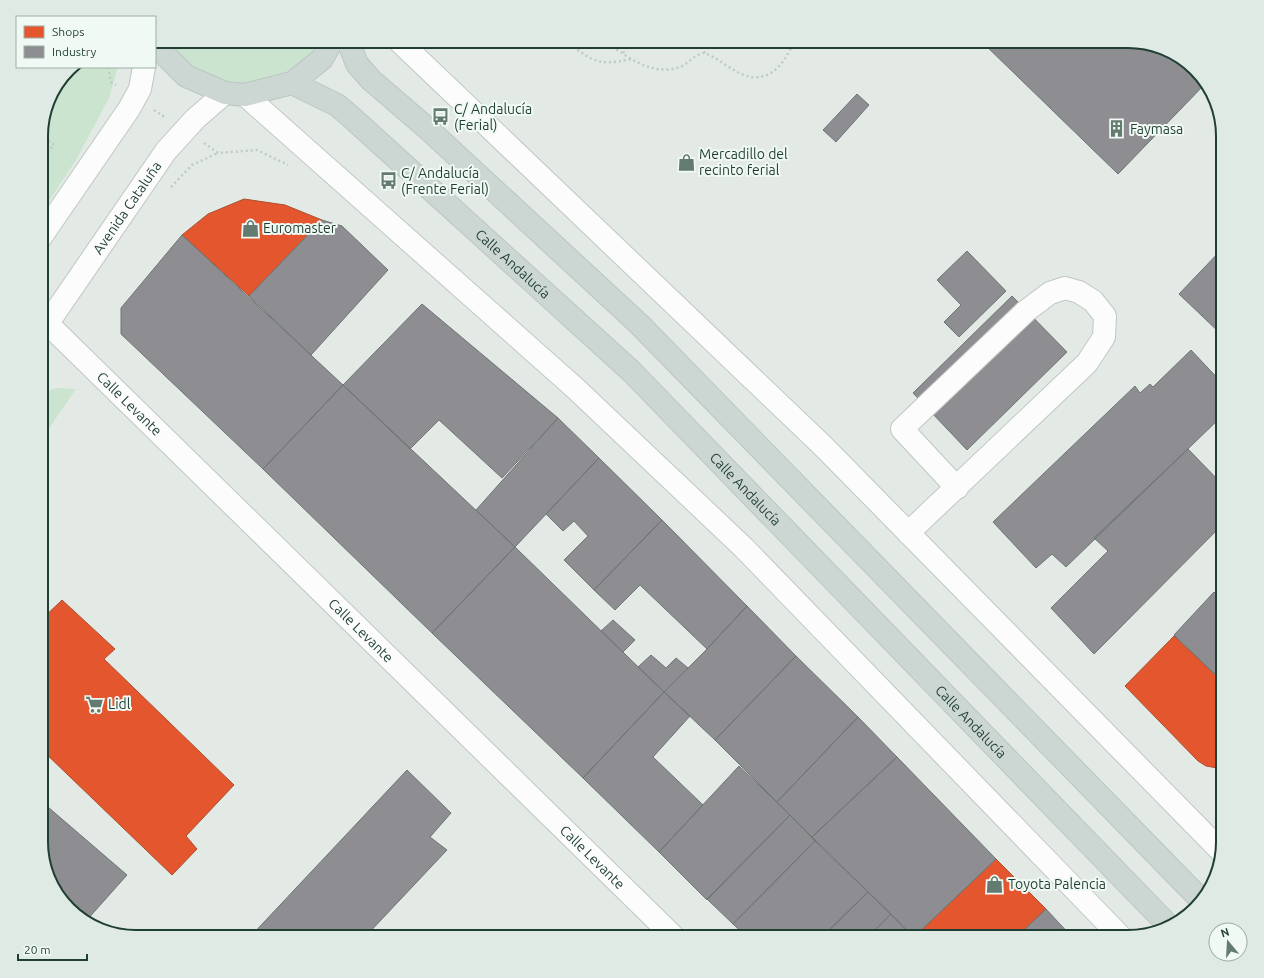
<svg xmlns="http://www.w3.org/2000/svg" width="1264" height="978" font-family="Ubuntu,sans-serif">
<rect width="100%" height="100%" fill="#e3eae6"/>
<!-- green -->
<path fill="#cbe4cf" d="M157,41h175l-40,42 -67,10z
M72,67h46l-9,31 -33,62 -35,53v-83l10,-36z
M58,388l18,1 -35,51v-44l6,-5z"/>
<!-- shops -->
<path fill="#e4572e" stroke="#a9502f" d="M244,199l41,6 37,15 -73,76 -67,-61 26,-21z
M62,600l53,49 -11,10 130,126 -48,51 11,13 -25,26 -131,-126v-129z
M1174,636l49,46v87l-17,-3 -8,-5 -73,-75z
M996,859l50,50 -29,28h-103z"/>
<!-- industry -->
<path fill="#8d8d92" stroke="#6c7675" d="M981,41h147l31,5 27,15 19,23 -87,90z
M857,94l12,11 -33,37 -13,-12z
M322,220l20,6 46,44 -77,85 -62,-59z
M182,235l161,150 -80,84 -142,-135v-26z
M1223,248v88l-44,-42z
M967,251l39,40 -47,46 -15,-15 17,-17 -24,-25z
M1012,296l55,56 -100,98 -54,-57z
M422,304l136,114 -56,60 -63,-58 -29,29 -67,-64z
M1191,350l32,34v31l-157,152 -14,-13 -16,14 -43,-46 142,-136 5,7 10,-9 3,3z
M343,385l172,162 -83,86 -169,-164z
M558,418l41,40 -84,89 -39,-37z
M1188,449l35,36v39l-129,130 -43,-46 57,-57 -14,-13z
M599,458l63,62 -68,70 -30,-30 24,-24 -14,-15 -11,10 -17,-17z
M662,520l85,86 -40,43 -67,-64 -25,25 -21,-20z
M515,547l149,145 -81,86 -151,-145z
M1214,592l9,9v81l-49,-47z
M747,606l49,50 -81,84 -51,-48 43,-43z
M613,620l22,20 -12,12 -22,-21z
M651,655l15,13 10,-10 12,10 -24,24 -26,-25z
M796,656l62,61 -81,85 -62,-62z
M664,692l26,24 -37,41 50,48 -44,47 -76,-74z
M858,717l39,40 -85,80 -35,-35z
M897,757l99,102 -82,78 -102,-100z
M739,766l51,49 -83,85 -48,-48z
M407,770l44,43 -21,24 17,13 -82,87h-115z
M41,801l86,74 -41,46 -8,-4 -27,-33 -10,-36z
M790,815l25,26 -82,83 -26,-25z
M815,841l53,51 -46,45h-75l-14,-13z
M868,892l23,22 -23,23h-46z
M1046,909l26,28h-55z
M891,914l22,23h-45z
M167,929l9,8h-16z"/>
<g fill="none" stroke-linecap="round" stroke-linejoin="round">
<defs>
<g id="minor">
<path d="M399,41l425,406 397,404"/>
<path d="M245,95l330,293 169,160 377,389"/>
<path d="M41,237l88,-128 11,-20 4,-22"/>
<path id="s1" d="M48,324l626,613"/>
<path id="s2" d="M41,333l125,-182 29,-32 30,-26"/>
<path d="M908,533l179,-170 17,-26 1,-21 -12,-15 -14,-9 -14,-4 -15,5 -24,18 -124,118 55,59"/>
</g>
<g id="major">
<path d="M157,41l8,14 21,21 39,17 20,2 47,-12 30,-24 10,-18"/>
<path d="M348,41l9,23 14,16 57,49 211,195 563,577"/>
<path id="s3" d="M292,83l45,22 13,11 281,255 539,556"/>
</g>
</defs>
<!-- minor casing -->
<use href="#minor" stroke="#c0c7c3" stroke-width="24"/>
<!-- major casing -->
<use href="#major" stroke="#bbc6c2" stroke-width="24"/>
<!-- path -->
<path stroke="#c0cac4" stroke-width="2.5" stroke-dasharray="2 3" stroke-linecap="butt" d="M565,41c28,19 30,26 66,18
M604,41c23,15 47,36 76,26 8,-3 15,-13 24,-14 15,5 26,17 40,22 26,10 42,-14 50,-34
M788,41l5,3
M623,53l8,-12
M704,53l8,-12
M108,67l3,15 5,3
M154,110l12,8
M204,143l14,10 39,-3 31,15
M41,160l13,-15 -13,-11
M171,187l21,-22 26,-12
M41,364l6,-8"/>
<!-- minor -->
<use href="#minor" stroke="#fbfcfb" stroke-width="22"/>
<!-- major -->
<use href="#major" stroke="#ccd6d2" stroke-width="22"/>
</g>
<!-- icons -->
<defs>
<symbol id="bus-bare" viewBox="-9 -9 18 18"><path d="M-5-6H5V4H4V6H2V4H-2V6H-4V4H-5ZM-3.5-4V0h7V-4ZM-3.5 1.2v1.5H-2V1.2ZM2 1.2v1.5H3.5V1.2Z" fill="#647b71" stroke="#f1f9f4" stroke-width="2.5" paint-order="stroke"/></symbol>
<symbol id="building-bare" viewBox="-9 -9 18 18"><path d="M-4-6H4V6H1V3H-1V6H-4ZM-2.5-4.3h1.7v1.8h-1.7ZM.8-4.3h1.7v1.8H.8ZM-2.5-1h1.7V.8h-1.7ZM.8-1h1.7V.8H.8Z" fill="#647b71" stroke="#f1f9f4" stroke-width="2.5" paint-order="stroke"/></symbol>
<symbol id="shop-bare" viewBox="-9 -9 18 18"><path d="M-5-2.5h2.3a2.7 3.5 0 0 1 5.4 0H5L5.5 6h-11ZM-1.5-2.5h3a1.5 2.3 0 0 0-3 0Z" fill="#647b71" stroke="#f1f9f4" stroke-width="2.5" paint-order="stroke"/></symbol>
<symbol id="supermarket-bare" viewBox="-9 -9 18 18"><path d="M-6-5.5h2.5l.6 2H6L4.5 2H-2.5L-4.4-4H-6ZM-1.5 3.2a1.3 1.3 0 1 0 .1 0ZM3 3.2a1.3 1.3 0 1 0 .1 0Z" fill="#647b71" stroke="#f1f9f4" stroke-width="2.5" paint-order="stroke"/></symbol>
</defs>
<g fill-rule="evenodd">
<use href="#bus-bare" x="428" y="104" width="25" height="25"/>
<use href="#building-bare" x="1104" y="116" width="25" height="25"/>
<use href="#shop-bare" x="674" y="150" width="25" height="25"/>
<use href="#bus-bare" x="376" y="168" width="25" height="25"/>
<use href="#shop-bare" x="238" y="216" width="25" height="25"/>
<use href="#supermarket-bare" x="82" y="692" width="25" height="25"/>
<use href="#shop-bare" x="982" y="872" width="25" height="25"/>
</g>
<g text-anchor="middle" stroke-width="4" stroke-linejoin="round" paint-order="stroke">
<!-- poi labels -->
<g font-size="14" fill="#1f3f32" stroke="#f1f9f4" text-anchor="start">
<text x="454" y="114">C/ Andalucía<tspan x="454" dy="16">(Ferial)</tspan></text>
<text x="1130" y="134">Faymasa</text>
<text x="699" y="159">Mercadillo del<tspan x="699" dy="16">recinto ferial</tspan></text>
<text x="401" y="178">C/ Andalucía<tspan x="401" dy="16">(Frente Ferial)</tspan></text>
<text x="263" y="233">Euromaster</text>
<text x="108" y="709">Lidl</text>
<text x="1008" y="889">Toyota Palencia</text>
</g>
<!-- street labels -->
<g font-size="14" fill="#1f3f32" stroke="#f1f9f4">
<text dy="5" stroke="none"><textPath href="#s2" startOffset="152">Avenida Cataluña</textPath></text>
<text dy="5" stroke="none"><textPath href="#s3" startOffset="287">Calle Andalucía</textPath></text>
<text dy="5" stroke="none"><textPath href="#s1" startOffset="114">Calle Levante</textPath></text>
<text dy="5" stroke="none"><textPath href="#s3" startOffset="611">Calle Andalucía</textPath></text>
<text dy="5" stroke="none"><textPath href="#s1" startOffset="438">Calle Levante</textPath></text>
<text dy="5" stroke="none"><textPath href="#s3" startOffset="935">Calle Andalucía</textPath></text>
<text dy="5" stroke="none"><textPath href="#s1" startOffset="762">Calle Levante</textPath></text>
</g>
</g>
<!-- crop -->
<path d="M0 0H1264V978H0ZM136 48H1128A88 88 0 0 1 1216 136V842A88 88 0 0 1 1128 930H136A88 88 0 0 1 48 842V136A88 88 0 0 1 136 48Z" fill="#e0eae4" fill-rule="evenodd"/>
<path fill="none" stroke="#1f3f32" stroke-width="2" d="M136 48H1128A88 88 0 0 1 1216 136V842A88 88 0 0 1 1128 930H136A88 88 0 0 1 48 842V136A88 88 0 0 1 136 48Z"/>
<!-- legend -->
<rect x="16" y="16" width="140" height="52" fill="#f1f9f4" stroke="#9dafa6"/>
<rect x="24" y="26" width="20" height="12" fill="#e4572e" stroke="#9dafa6"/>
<text x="52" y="36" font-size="12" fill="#1f3f32">Shops</text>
<rect x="24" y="46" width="20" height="12" fill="#8d8d92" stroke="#9dafa6"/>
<text x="52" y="56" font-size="12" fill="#1f3f32">Industry</text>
<!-- north arrow -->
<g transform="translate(1228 942) rotate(342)"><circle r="19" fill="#f1f9f4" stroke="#9dafa6"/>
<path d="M0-3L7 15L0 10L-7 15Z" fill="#647b71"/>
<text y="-6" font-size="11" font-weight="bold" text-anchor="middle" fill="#1f3f32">N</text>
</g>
<!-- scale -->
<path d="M18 954v6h69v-6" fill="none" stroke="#1f3f32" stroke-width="2"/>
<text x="24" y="954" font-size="12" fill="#1f3f32" stroke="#f1f9f4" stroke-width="3" paint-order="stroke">20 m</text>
</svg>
